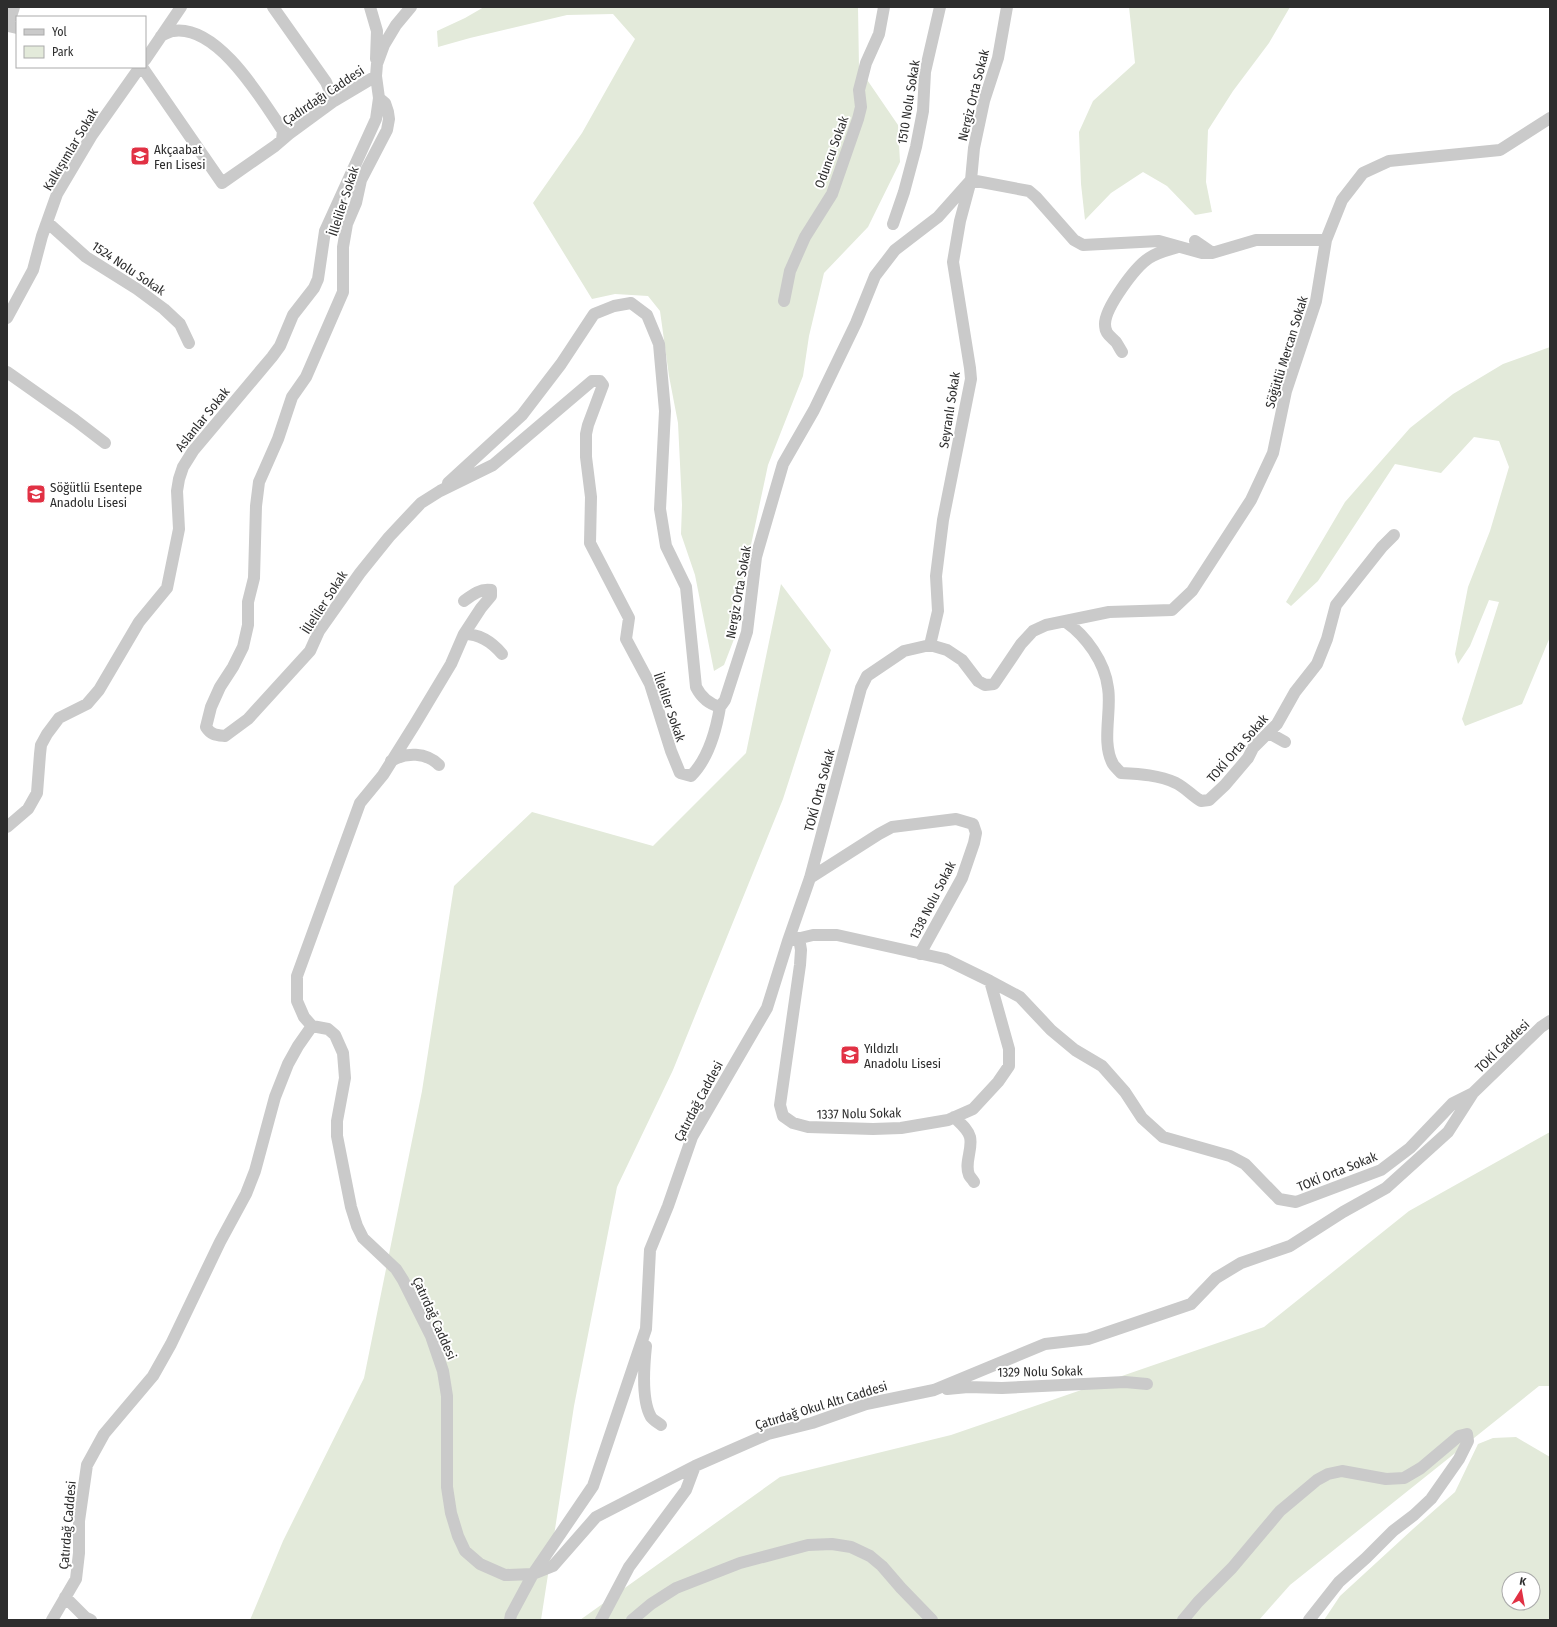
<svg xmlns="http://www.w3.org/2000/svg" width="1557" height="1627" font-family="'Fira Sans Condensed',sans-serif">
<rect width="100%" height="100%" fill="#fff"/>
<!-- green -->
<path fill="#e3eada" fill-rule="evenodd" d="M484,7h374l1,61 39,57 2,37 -32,65 -44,46 -15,63 -6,40 -35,89 -23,108 -9,61 -12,31 -10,6 -19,-96 -14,-41 1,-29 -4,-82 -9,-47 -9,-65 -12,-15 -33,-2 -23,5 -59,-96 49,-70 53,-94 -22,-25 -46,1 -97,23 -32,9 -1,-16 28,-13z
M1129,7h161l-21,36 -36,48 -25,39 -2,52 6,30 -17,3 -28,-29 -24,-14 -32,21 -26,27 -4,-36 -2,-52 14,-31 42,-38z
M1550,347v290l-28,67 -57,22 -3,-7 37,-117 -10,-2 -19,46 -12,18 -3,-10 13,-67 22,-56 19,-64 -10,-26 -25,-4 -33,36 -46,-9 -77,117 -27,25 -5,-4 59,-100 65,-74 43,-34 50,-30z
M781,584l50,66 -48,149 -110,271 -56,117 -43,219 -33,214h-291l33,-79 81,-163 58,-287 32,-205 78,-74 121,34 93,-93z
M1550,1132v254h-11l-249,199 -31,35h-679l200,-143 171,-42 313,-108 145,-116z
M1516,1437l34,20v163h-226l16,-24 73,-67 42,-37 23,-48 15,-6zM1509,1579h24v24h-24z"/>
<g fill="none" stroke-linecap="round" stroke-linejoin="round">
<!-- minor -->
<path stroke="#cacaca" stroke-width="12" d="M14,7l-6,19 9,2
M273,7l53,75 8,19
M370,7l7,24 -1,28
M161,36c4,-2 8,-4 12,-5 45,-7 89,69 110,100l-1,9
M145,60l36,-53
M142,67l80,116 53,-37 14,-12 45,-33 42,-25
M379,98l6,5 3,9 1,7 -2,11 -26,50 -5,23 -9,21 -4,23v45l-37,85 -14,20 -14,42 -19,43 -3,24 -2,72 -6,24v23l-5,22 -10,20 -13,20 -9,20 -5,20c5,8 10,8 19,9l23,-17 62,-68 9,-20 41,-58 29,-36 32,-34 19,-12 53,-26 99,-84h8l3,4 -15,40 -2,9v23l5,40 -1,46 39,75 -3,21 24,45 21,67 9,22 11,3c18,-18 25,-45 29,-69
M971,180l58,11 7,6 38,43 9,5 76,-4 43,12h10l44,-13h70
M47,222l39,35 51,32 27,20 16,15 9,19
M893,224l11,-32 12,-45 7,-36 2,-39 15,-65
M1195,241l16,11
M784,301l6,-30 15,-34 27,-43 26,-75 3,-12 -2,-17 7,-27 13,-29 5,-27
M7,318l26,-48 9,-34 15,-42 35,-59 48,-68
M1122,352c-2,-3 -4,-7 -6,-10 -6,-6 -11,-8 -11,-18 0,-16 30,-57 44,-66 9,-6 19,-8 29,-11
M7,372l68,48 30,23
M448,483l74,-68 39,-51 33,-50 20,-8 17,-3 16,12 12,29 6,67 -5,98 6,37 20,41 10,100c5,10 13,17 24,20l5,-7 22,-68 9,-75 27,-93 31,-54 42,-87 19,-47 20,-26 43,-33 33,-37
M1066,622c20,14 39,40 42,66 4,22 -7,55 5,76 2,3 5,6 8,9 19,1 38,2 55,10 10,5 16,13 25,18l8,-1 16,-15 23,-27 5,-10 24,-24 18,-32 22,-28 10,-25 9,-34 46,-58 12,-12
M464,634c16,0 28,8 38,20
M930,645l8,-34 -2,-35 7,-56 28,-141 -1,-11 -17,-106 7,-41 11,-41 3,-32 10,-47 14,-43 9,-51
M1269,733l16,9
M391,761c15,-9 35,-9 48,4
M7,827l21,-18 9,-16 3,-39 1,-9 6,-11 12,-16 28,-14 12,-14 40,-68 28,-34 12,-59 -2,-38 2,-12 4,-12 10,-16 79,-94 8,-11 13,-31 21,-27 4,-9 7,-48 51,-112 3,-21 -3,-22 1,-12 7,-19 12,-20 15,-18
M810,878l69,-44 13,-7 64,-8 17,5 3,9 -2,10 -12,35 -42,76
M799,938l2,12 -1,15 -20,140 3,11 10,7 15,4 65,2 28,-1 47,-8 25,-11 25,-27 11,-16v-17l-19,-68
M788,941l25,-6h24l108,24 45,22 30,16 31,33 24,20 27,16 23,26 17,26 21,19 67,19 15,8 34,35 17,3 85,-32 29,-22 43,-45 20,-10
M312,1026l16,3 7,6 8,18 2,25 -8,43v15l14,71 6,19 6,12 33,31 7,11 28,56 12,35 4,25v91l4,26 7,23 7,15 15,13 25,11 28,-1 20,-8 43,-49 99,-51 73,-32 44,-11 54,-19 68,-14 111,-46 43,-5 103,-35 25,-26 25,-15 49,-17 53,-34 43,-24 62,-56 25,-39 68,-66 9,-6
M312,1026l-8,-9 -7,-16v-25l63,-173 23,-28 32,-51 36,-60 13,-30 17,-26 10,-12v-6c-10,-2 -19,5 -27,11
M954,1117c6,6 14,12 16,20 3,12 -6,26 -1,38 1,2 4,5 5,7
M646,1346c-2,19 -5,54 5,71 2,3 6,5 10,8
M947,1389l21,-2 34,1 123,-6 22,2
M65,1597l20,20 6,3
M52,1620l24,-41 3,-26v-32l8,-56 17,-31 49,-58 18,-32 49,-102 26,-48 9,-23 20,-74 13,-33 10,-18 14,-20
M510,1620l1,-5 22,-41 60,-88 53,-157 4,-79 18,-44 24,-69 75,-129 21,-67 22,-63 51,-190 6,-12 37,-25 26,-6 17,5 15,10 16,21 7,4 9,-1 27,-40 12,-13 13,-6 63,-13 63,-2 20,-19 59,-91 22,-47 13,-62 30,-90 10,-61 16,-40 21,-27 26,-12 111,-11 50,-32
M601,1620l28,-53 57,-77 9,-24
M632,1620l19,-16 25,-16 64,-25 68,-18 24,-1 19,3 19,9 12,10 19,22 31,32
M1183,1620l15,-18 34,-34 48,-57 37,-31 11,-6 14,-3 44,8 18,-1 17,-10 38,-32 8,-2 1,7 -9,18 -28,40 -17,16 -21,16 -27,27 -27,24 -30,38"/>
</g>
<!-- icons -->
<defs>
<symbol id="school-square" viewBox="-11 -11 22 22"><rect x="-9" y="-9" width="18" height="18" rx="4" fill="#e13144" stroke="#fff"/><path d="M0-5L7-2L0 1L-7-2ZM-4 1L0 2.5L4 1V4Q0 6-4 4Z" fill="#fff"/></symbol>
</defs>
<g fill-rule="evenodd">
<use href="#school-square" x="129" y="145" width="22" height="22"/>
<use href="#school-square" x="25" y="483" width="22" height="22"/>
<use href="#school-square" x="839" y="1044" width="22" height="22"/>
</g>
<g text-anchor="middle" stroke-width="4" stroke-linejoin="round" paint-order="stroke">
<!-- street labels -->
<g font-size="13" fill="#2d2d2d" stroke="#fff">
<text transform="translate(323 95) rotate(-34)" y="5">Çadırdağı Caddesi</text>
<text transform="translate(973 95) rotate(-76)" y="5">Nergiz Orta Sokak</text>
<text transform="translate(908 102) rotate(-81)" y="5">1510 Nolu Sokak</text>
<text transform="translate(70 149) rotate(-59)" y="5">Kalkışımlar Sokak</text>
<text transform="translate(831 152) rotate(-70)" y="5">Oduncu Sokak</text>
<text transform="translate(343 201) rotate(-72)" y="5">İlleliler Sokak</text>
<text transform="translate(129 268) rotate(34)" y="5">1524 Nolu Sokak</text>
<text transform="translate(1286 352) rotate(-73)" y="5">Söğütlü Mercan Sokak</text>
<text transform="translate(949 410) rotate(-81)" y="5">Seyranlı Sokak</text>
<text transform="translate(202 419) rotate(-51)" y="5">Aslanlar Sokak</text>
<text transform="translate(738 592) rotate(-80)" y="5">Nergiz Orta Sokak</text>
<text transform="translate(324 602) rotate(-57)" y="5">İlleliler Sokak</text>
<text transform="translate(670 707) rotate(71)" y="5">İlleliler Sokak</text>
<text transform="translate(1237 748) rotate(-49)" y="5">TOKİ Orta Sokak</text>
<text transform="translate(819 790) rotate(-75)" y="5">TOKİ Orta Sokak</text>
<text transform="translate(932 900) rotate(-63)" y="5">1338 Nolu Sokak</text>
<text transform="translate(1502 1046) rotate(-44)" y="5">TOKİ Caddesi</text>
<text transform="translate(698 1101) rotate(-62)" y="5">Çatırdağ Caddesi</text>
<text transform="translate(859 1113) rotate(-1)" y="5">1337 Nolu Sokak</text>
<text transform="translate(1337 1171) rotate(-22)" y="5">TOKİ Orta Sokak</text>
<text transform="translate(435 1318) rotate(66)" y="5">Çatırdağ Caddesi</text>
<text transform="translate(1040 1371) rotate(-1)" y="5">1329 Nolu Sokak</text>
<text transform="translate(821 1405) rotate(-17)" y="5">Çatırdağ Okul Altı Caddesi</text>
<text transform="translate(67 1525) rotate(-85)" y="5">Çatırdağ Caddesi</text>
</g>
<!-- poi labels -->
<g font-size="13" fill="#2d2d2d" stroke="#fff" text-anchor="start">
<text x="154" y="154">Akçaabat<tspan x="154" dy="15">Fen Lisesi</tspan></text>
<text x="50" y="492">Söğütlü Esentepe<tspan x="50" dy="15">Anadolu Lisesi</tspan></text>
<text x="864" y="1053">Yıldızlı<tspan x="864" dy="15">Anadolu Lisesi</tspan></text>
</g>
</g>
<!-- border -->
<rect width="1557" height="1627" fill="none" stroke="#2d2d2d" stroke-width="16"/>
<!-- legend -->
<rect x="16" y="16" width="130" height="52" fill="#ffffff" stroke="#ababab"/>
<rect x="24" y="29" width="20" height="6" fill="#cacaca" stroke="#ababab"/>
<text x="52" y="36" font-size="12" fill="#2d2d2d">Yol</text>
<rect x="24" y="46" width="20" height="12" fill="#e3eada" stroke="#ababab"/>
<text x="52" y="56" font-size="12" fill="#2d2d2d">Park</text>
<!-- north arrow -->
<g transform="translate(1521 1591) rotate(11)"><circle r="19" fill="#ffffff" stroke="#ababab"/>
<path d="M0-3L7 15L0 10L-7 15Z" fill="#e13144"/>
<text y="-6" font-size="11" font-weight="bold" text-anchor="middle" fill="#2d2d2d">K</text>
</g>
</svg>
